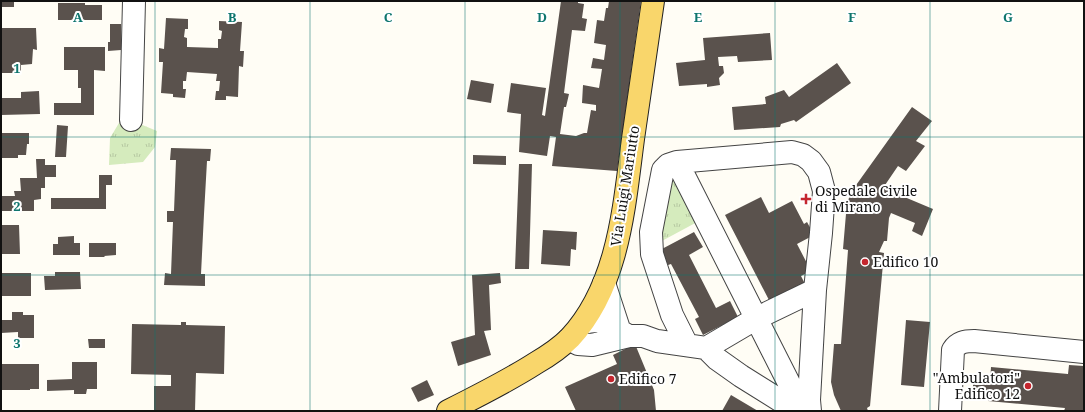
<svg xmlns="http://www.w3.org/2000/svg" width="1085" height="412" font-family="'Noto Serif',serif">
<defs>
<pattern id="grass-tufts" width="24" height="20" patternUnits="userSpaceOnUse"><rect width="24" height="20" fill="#d5ebbd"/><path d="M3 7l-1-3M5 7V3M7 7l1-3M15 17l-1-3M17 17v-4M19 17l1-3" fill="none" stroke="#b6c8a1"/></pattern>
</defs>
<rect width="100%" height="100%" fill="#fffdf5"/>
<!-- grass -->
<path fill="url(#grass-tufts)" d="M119,123l21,1 17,7 -2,16 -12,15 -34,3 1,-27z
M671,176l6,1 22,44 -39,21z"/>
<!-- building -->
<path fill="#5a524d" d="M1,1h13v6h-13z
M561,1h17v2l6,1 -2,14 5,1 -2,12 -13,-1 -8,63 5,1 -3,13h-2l-4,27 16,2 8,-3h3l4,-23 5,1v-6l-14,-2 1,-18 16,3 3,-19 -11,-1 2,-10 11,2 2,-15 -12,-2 3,-23 7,1 2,-13h2l1,-7h32l-24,170 -65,-5 4,-29 -6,-1 -3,20 -28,-4 2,-38 -14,-2 4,-29 35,5 -4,27 3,1z
M58,3h27v2h17v15h-44z
M166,18l22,1v10h-3l-1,8 3,1v9l31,1v-9h3l1,-8 -3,-1v-9l23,1 -2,29h4l-1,16 -4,-1 -1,31 -12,-1v4h-11l1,-9h3l1,-10h-4l1,-7 -30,-2 -1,9h-3v8h3l-1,9 -12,-1v-3l-12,-1 2,-31h-4v-14l5,1z
M110,24h11v26l-13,1v-9h2z
M1,28h35l1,22 -4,-1 -1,15 -11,1v8h-20z
M770,33l2,27 -34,2 -1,-6 -19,1 1,9h4l1,7 -5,5 1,7 -13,2v-3l-28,2 -3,-23 29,-3 -2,-22z
M64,47h41v24l-11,-1v45h-40v-12h27v-15h-3v-18h-14z
M837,63l14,20 -55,39 -2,-2 -13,4 -1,3 -46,3 -2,-23 34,-3 -1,-7 19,-7 5,7z
M471,80l23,4 -3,19 -24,-4z
M39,91l1,23 -39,1v-17h20v-6z
M912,107l20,14 -16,20 9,5 -19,25 -8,-5 -15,22 50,21 -11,27 -10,-5 3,-8 -24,-10 -2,5 -2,23h-3l-5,11 5,1 -14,153 -3,2 1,3h-27l-7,-16 -3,-13 3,-38h7l7,-94 -5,-1 4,-47 7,-14z
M57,125l11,1 -2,31h-11z
M1,133h28v11h-2l-1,11h-8v3h-17z
M171,148l40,1 -1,12h-3l-3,53 -3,60h4v12l-41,-1 1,-12 6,1 2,-52h-6v-11h7l2,-51h-6z
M473,155l33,1v9l-33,-1z
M36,159h9v6h11v12h-11v11h-4v11l-7,1v11h-33v-15h14l-1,-5h7l-1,-13h17z
M519,164h13l-3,105h-14z
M99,175h13v10h-6v24h-55v-11h48z
M761,197l8,16 23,-12 12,23 3,-2 7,13 -17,9 14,27 -10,5 4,8 -35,18 -45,-87z
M1,225h18l1,29h-19z
M543,230l34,2 -1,18 -5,-1 -1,17 -29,-2z
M694,232l9,15 -14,8 27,53 14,-7 8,16 -35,18 -8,-16 4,-2 -28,-53 -3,1 -8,-15z
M74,236v7h6v12h-27v-11h5v-7z
M89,243h27v12l-12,1 1,1h-16z
M55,272h25l1,17 -36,1 -1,-14h11z
M1,273h30v23h-30z
M500,273l1,10 -12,2 2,45 -7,1 7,24 -33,11 -7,-24 24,-7 -3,-60z
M12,312h11v3h11v23h-16v-6l-17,1v-13h11z
M906,320l24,2 -6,65 -23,-2z
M181,322h5v3l39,1 -1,48 -28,-1 -1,38h-41v-25h17v-11l-40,-1 1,-50 49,1z
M88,339h17v9h-16z
M635,344l19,46 2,21h-80l-11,-24 52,-23 -4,-9z
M72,362h25v27h-10l-1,5h-12v-4l-27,1v-11l25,-1z
M1,364h38v25h-9v1h-29z
M1069,365l15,1v45h-20l1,-3 -77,-7 1,-9 -16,-2v-9l17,2 1,-16 77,7z
M427,380l7,15 -16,7 -7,-14z
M731,395l27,16h-36z"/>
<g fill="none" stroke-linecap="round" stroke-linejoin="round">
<defs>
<path id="minor" d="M131,120l3,-119
M677,162l120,237 8,12
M604,283l16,49
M583,323c24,-6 26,3 46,13
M569,339l9,5 14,1 37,-9h14l14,5 49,7 11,11 24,17 56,35
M687,345l-15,-30 -20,-61 -1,-22 12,-62 5,-5 9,-3 115,-10 11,3 8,6 8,11 5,19 -3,42 -6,57 -6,110 1,11
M706,348l51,-30 58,-28
M950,411l3,-61c5,-8 12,-9 21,-9l110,11"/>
<path id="major" d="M448,411c30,-15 60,-30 88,-48 12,-7 24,-15 34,-25 49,-53 54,-131 63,-199 7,-46 13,-92 20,-138"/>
</defs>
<!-- minor casing -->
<use href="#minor" stroke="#444" stroke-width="24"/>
<!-- major casing -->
<use href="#major" stroke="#222" stroke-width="24"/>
<!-- minor -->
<use href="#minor" stroke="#fff" stroke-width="22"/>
<!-- major -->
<use href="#major" stroke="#f9d66b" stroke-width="22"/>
</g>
<!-- grid -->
<path fill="none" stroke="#0f766e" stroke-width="1" stroke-opacity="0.55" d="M155,1v410M310,1v410M465,1v410M620,1v410M775,1v410M930,1v410M1,137h1083M1,275h1083"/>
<!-- markers -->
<g fill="#c4262e" stroke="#fff" stroke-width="1.5">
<path d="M804 193h4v4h4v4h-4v4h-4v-4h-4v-4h4z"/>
<circle cx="865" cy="262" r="4"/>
<circle cx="611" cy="379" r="4"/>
<circle cx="1028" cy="386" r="4"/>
</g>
<g text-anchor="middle" stroke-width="4" stroke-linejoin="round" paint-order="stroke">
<!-- street labels -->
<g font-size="14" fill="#111" stroke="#fff">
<text transform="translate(625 186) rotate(-81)" y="5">Via Luigi Mariutto</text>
</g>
<!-- poi labels -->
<g font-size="14" fill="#111" stroke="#fff" text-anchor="start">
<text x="815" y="196">Ospedale Civile<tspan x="815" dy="16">di Mirano</tspan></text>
<text x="873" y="267">Edifico 10</text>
<text x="1020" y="383" text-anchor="end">"Ambulatori"<tspan x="1020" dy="16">Edifico 12</tspan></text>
<text x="619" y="384">Edifico 7</text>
</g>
</g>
<g font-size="13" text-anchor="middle" font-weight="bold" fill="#0f766e" stroke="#fff" stroke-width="4" stroke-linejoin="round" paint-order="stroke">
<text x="78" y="22">A</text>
<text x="232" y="22">B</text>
<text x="388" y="22">C</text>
<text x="542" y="22">D</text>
<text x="698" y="22">E</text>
<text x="852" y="22">F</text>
<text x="1008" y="22">G</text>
<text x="17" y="73">1</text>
<text x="17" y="211">2</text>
<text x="17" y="348">3</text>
</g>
<!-- border -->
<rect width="1085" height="412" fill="none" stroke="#111111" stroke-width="4"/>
</svg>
